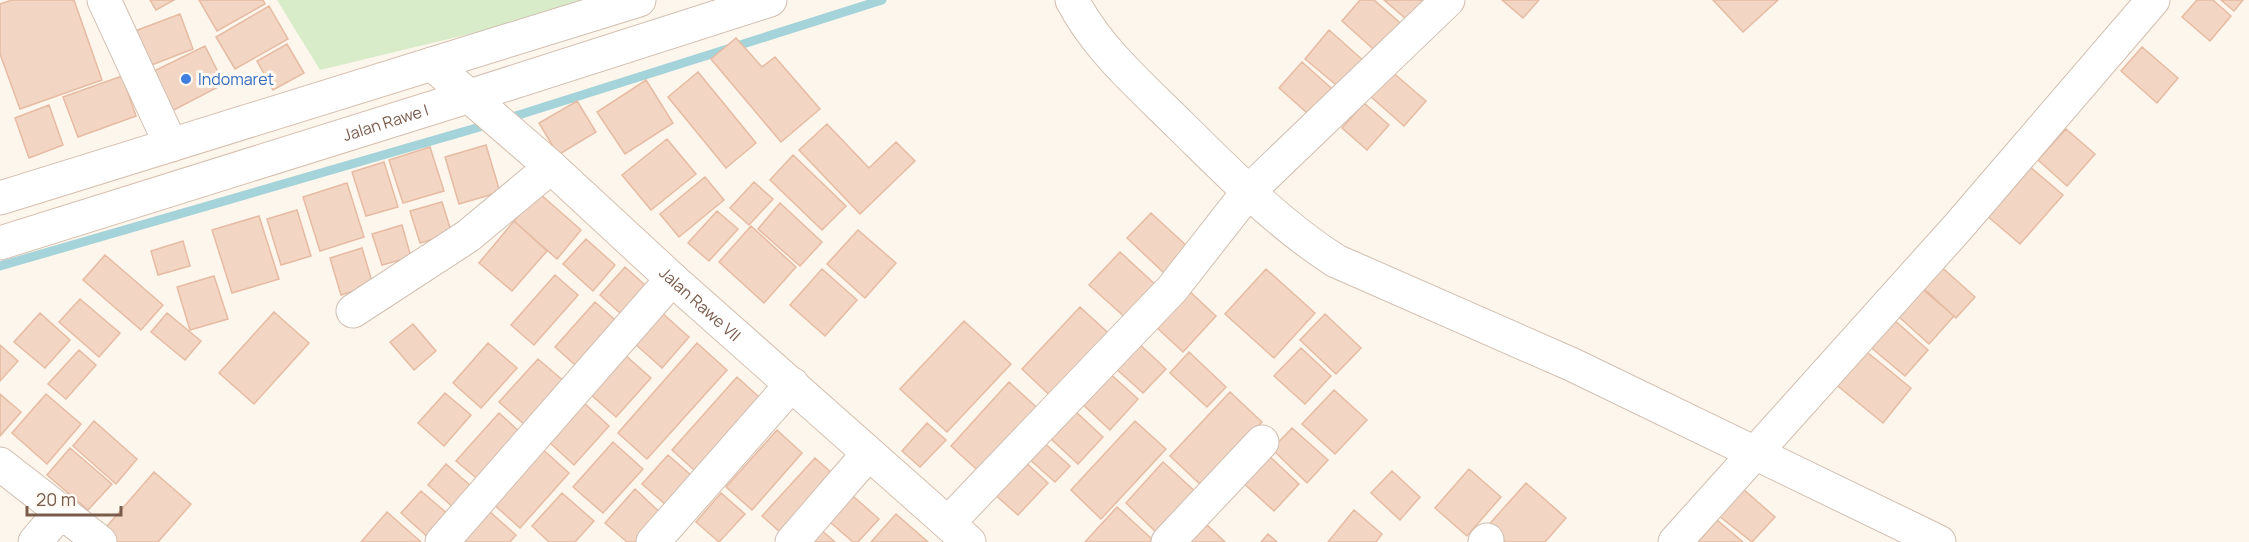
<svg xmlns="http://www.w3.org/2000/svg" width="2249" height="542" font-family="Manrope,sans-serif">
<rect width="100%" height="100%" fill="#fdf6ec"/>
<!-- green -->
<path fill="#d8ecc9" d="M277,0h308l1,6 -266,64z"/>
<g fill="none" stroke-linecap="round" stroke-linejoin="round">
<!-- stream -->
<path stroke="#a5d3da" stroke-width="9" d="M506,119l376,-119
M0,266l490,-142"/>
</g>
<!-- building -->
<path fill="#f3d5c3" stroke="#e6bba3" stroke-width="1.5" d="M12,0h62l28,80 -82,29 -20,-55v-50z
M150,0h24l-18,10z
M199,0h64l2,4 -48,27z
M1360,0h14l32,28 -25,28 -39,-35z
M1384,0h51l-22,25z
M1502,0h37l-16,18z
M1713,0h65l-35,32z
M2197,0h16l18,16 -21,25 -28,-24z
M2221,0h22l-9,11z
M269,6l19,33 -53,30 -19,-32z
M180,14l13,35 -44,17 -14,-35z
M1329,30l36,32 -24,27 -36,-30z
M736,38l26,29 13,-10 45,52 -39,33 -70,-83z
M287,44l17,29 -31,17 -16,-29z
M205,46l19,38 -56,29 -20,-39z
M2142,47l36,31 -21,25 -36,-32z
M1302,62l36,32 -23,26 -36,-32z
M1391,71l35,30 -22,25 -34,-30z
M698,72l58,71 -30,25 -58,-71z
M122,76l14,40 -58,21 -15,-40z
M646,80l27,43 -48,31 -28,-42z
M577,101l19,31 -38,23 -19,-32z
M1364,103l25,22 -22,25 -25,-22z
M49,105l14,40 -34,13 -14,-40z
M827,124l42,44 27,-26 19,19 -55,53 -61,-64z
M2066,129l29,25 -28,32 -29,-26z
M667,139l29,35 -45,36 -29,-35z
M486,145l14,47 -41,12 -14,-47z
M430,147l14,44 -41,12 -14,-43z
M793,155l53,51 -24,24 -52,-50z
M384,162l14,45 -32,9 -14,-44z
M2029,166l34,29 -43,49 -34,-29z
M705,177l19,23 -45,37 -19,-23z
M754,182l19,17 -24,26 -19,-17z
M347,183l17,54 -44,14 -17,-54z
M539,193l42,37 -24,29 -43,-38z
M442,202l10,32 -32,9 -10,-32z
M780,203l42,39 -22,24 -42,-37z
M297,210l14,46 -30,9 -14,-46z
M717,211l21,18 -29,32 -21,-18z
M1151,213l37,34 -24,26 -37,-35z
M259,216l20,63 -47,14 -20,-63z
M514,221l33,30 -35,40 -33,-28z
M402,225l9,32 -29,8 -10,-31z
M751,226l45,41 -32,36 -45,-41z
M858,230l38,33 -31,35 -38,-34z
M586,239l29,26 -22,26 -30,-27z
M183,241l7,25 -32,9 -7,-24z
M362,248l11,37 -32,10 -11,-37z
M1120,252l38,35 -30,33 -39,-35z
M105,255l58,50 -22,25 -58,-50z
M1936,262l39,35 -19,21 -38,-35z
M625,267l30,27 -25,28 -30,-27z
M822,269l35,31 -32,36 -35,-31z
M1266,269l49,44 -41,45 -49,-44z
M555,275l23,20 -44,50 -23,-20z
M214,276l14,43 -38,11 -13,-43z
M1187,289l29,27 -33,36 -29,-27z
M1922,289l32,27 -25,28 -30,-27z
M80,299l40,34 -21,24 -40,-35z
M595,302l28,25 -40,45 -28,-25z
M1080,307l37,34 -58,63 -37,-35z
M274,312l35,31 -55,61 -35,-31z
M661,312l28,25 -27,31 -28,-25z
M40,313l30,27 -25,28 -31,-26z
M167,313l34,28 -16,19 -34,-28z
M1325,314l36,34 -25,26 -36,-34z
M1892,318l36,32 -23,26 -37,-31z
M964,321l47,43 -64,68 -47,-43z
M413,324l23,27 -22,19 -24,-28z
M1136,341l30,28 -23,24 -30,-27z
M488,343l29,25 -36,40 -28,-25z
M697,343l30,27 -80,89 -29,-26z
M0,345l18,16 -18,20z
M1301,348l30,28 -26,28 -31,-28z
M1862,348l49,40 -28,35 -49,-40z
M79,350l17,15 -30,34 -18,-15z
M1189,352l37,35 -19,20 -37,-34z
M624,354l27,24 -35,39 -27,-24z
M538,359l35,30 -39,44 -35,-31z
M1106,370l32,29 -28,31 -31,-29z
M737,377l32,29 -65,73 -32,-29z
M1009,382l35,32 -58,64 -35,-32z
M1334,390l33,30 -32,34 -33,-30z
M1230,392l32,30 -59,65 -33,-31z
M445,393l26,22 -27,31 -26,-23z
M0,394l21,18 -21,24z
M46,394l35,30 -34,40 -35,-31z
M583,402l26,24 -35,39 -26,-24z
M1075,411l28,26 -25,27 -28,-26z
M499,413l23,21 -42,47 -24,-20z
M94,421l43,38 -21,25 -43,-38z
M1135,421l31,28 -65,70 -30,-29z
M927,423l19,17 -26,27 -18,-16z
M1292,428l36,32 -21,23 -35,-34z
M777,430l25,23 -50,57 -26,-23z
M1042,441l28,25 -15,16 -28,-25z
M613,442l30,27 -40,44 -30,-26z
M540,447l29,26 -49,55 -29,-26z
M70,448l42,36 -24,26 -41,-35z
M1266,453l33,31 -25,27 -34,-31z
M668,455l31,27 -26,29 -31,-27z
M815,458l27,24 -53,58 -27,-24z
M1023,460l25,23 -30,32 -25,-22z
M1163,462l35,32 -39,41 -33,-32z
M446,464l26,23 -18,21 -26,-23z
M1469,469l32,28 -34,39 -32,-28z
M1392,471l28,26 -20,23 -29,-27z
M154,472l37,32 -33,38h-45l-11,-10z
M1526,483l40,35 -21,24h-45l-15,-13z
M635,489l32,30 -20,23h-20l-22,-19z
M1743,489l32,28 -23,25 -33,-26z
M846,490l33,29 -21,23h-5l-30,-26z
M421,491l29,25 -20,23 -29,-26z
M562,493l32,28 -19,21h-26l-17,-16z
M721,493l24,21 -26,28 -23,-20z
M480,503l36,32 -6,7h-53z
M1117,507l35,32 -2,3h-65z
M1354,510l28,24 -6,8h-48z
M387,512l34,30h-60z
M896,514l32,28h-57z
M1717,520l26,22h-45z
M1205,523l20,19h-37z
M820,529l15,13h-26z
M1268,534l9,8h-16z"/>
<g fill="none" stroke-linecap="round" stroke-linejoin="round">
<defs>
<path id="minor" d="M104,0l67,145
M1072,0c25,49 71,88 110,127 49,48 96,97 154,134l237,104 366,177
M353,311l115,-75 83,-69
M0,464l100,78
M948,523l224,-234 76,-97 200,-192
M35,542l27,-32
M442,542l230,-263
M653,542l139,-158
M792,542l76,-88
M1168,542l94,-100
M1485,542l2,-2
M1675,542l283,-315 195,-227"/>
<path id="tertiary" d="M432,64l207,-64
M470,96l300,-96"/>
<g id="secondary">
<path id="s1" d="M0,198l432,-134 119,103 121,112 297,263"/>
<path id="s2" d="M0,243l470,-147"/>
</g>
</defs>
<!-- minor casing -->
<use href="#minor" stroke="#d1beb0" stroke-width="35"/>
<!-- tertiary casing -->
<use href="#tertiary" stroke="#d1beb0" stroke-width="35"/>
<!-- secondary casing -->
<use href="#secondary" stroke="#d6c0b0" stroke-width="35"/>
<!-- minor -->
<use href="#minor" stroke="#fff" stroke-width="33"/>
<!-- tertiary -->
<use href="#tertiary" stroke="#fff" stroke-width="33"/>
<!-- secondary -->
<use href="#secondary" stroke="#fff" stroke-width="33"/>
</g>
<!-- markers -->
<circle fill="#3f7fe0" stroke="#fffaf3" stroke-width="2" cx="186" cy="79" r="6"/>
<g text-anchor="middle" stroke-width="6" stroke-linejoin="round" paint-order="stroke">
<!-- shop labels -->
<g font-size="16" fill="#366cbe" stroke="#fffaf3" text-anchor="start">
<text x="198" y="85">Indomaret</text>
</g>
<!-- street labels -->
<g font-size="16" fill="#7a5c4d" stroke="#fffaf3">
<text dy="6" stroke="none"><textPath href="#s2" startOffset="404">Jalan Rawe I</textPath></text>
<text dy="6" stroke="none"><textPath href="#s1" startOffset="812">Jalan Rawe VII</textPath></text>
</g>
</g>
<!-- scale -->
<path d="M27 506v9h94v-9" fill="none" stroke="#7a5c4d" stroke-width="3"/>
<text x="36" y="506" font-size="18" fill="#7a5c4d" stroke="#fffaf3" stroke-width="4.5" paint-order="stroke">20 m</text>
</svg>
